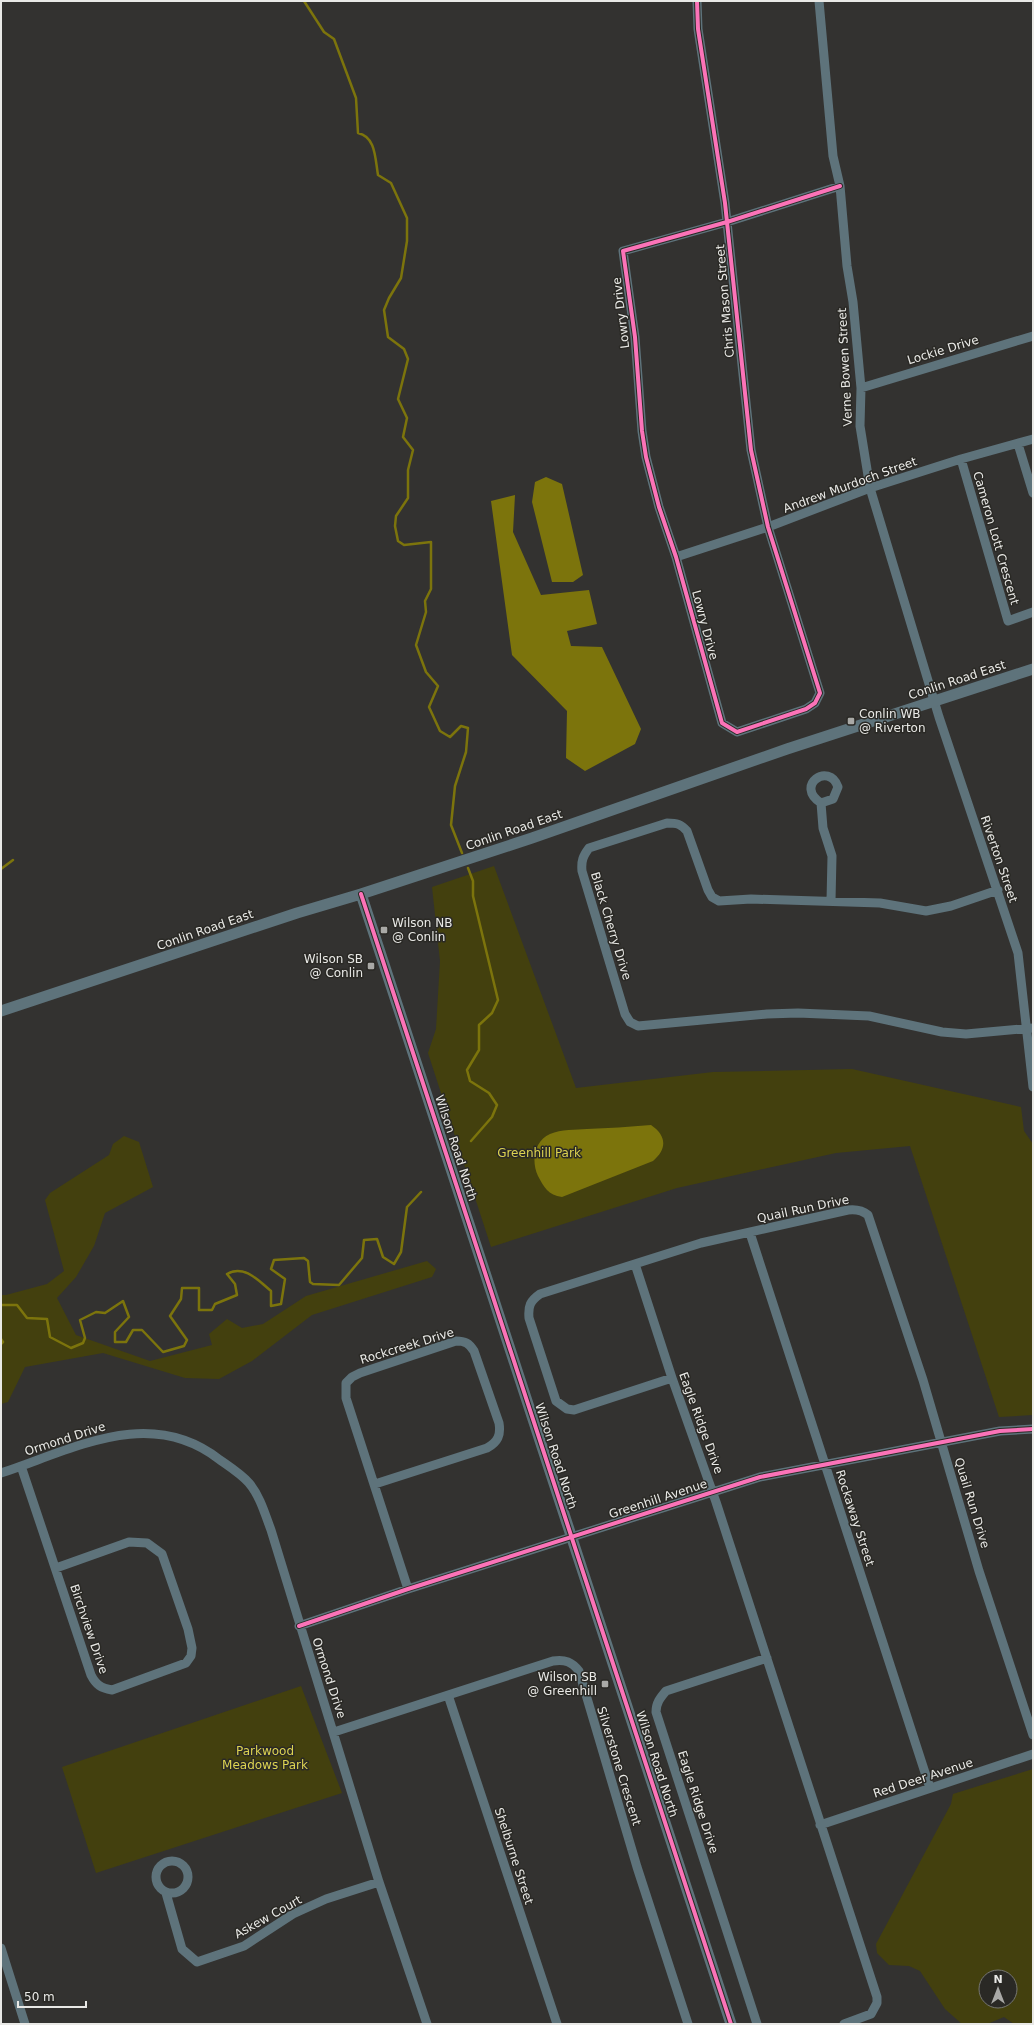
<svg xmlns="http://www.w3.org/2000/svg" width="1034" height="2025" font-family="'DejaVu Sans',sans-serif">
<rect width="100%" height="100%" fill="#333230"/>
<!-- green -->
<path fill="#43400e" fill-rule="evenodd" d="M494,866l82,222 137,-16 139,-3 169,38 3,24 9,13v271l-34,2 -89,-271 -74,7 -159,35 -186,59 -63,-194 8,-24 4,-68 -8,-74z
M124,1136l15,6 14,45 -48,26 -11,33 -18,31 -19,21 19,37 74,26 62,-16 -3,-11 18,-15 15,9 21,-4 43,-28 121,-35 9,8 -4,8 -120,38 -60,46 -33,18 -34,-1 -82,-25 -78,14 -17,35 -7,2v-109h5l41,-11 17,-13 -19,-71 5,-7 59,-38 4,-11z
M301,1686l41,107 -246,80 -34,-106z
M1033,1769v255h-19l-10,-7 -17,7h-25l-17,-15 -25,-38 -11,-5 -20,-1 -12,-12 -1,-9 75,-140 2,-10zM986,1977h24v24h-24z"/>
<!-- water -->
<path fill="#7c740c" d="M546,477l16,7 21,91 -10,7h-21l-20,-80 3,-20z
M515,495l-2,37 28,63 48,-5 8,34 -30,7 4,15 31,1 39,82 -6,15 -50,27 -19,-13 1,-47 -55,-56 -21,-154z
M651,1125c16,11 16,24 2,36l-91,36c-14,-2 -18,-10 -24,-21 -7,-15 -4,-35 12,-42 11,-5 26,-4 37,-5 21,-1 42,-2 64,-4z"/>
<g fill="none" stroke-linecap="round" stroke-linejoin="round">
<!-- stream -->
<path stroke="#7c740c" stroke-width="2.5" d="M304,1l20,31 10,7 22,59 2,35c18,4 17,25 20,42l13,8 16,35v23l-6,37 -12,20 -5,12 4,27 16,12 4,10 -10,40 9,19 -4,19 10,13 -5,20v28l-12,18 -1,10 3,15 6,4 27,-3v47l-6,12 1,11 -10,33 10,27 12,14 -9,21 11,24 10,6 11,-11 7,2 -2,24 -11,34 -4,39 11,28
M468,868l5,13v15l25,104 -6,13 -13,12v25l-12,20 3,11 19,12 8,12 -5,12 -21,24
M1,869l12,-9
M1,1305h16l10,13 20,1 3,18 21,11 12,-5 2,-5 -5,-18 16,-8 9,1 18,-12 6,16 -14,15v10h11l7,-12h9l21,22 21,-6 3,-6 -17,-24 11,-17 1,-11h17v22h13l3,-6 22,-9 -2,-11 -8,-10c17,-10 32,7 44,17v15l10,-2 4,-25 -14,-10 3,-9 30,-2 4,3 2,21 3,2 26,1 23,-27 2,-18 13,-1 6,18 11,7 7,-12 6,-45 14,-15
M1,1339l2,3 -2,2"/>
<!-- minor -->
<path stroke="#5e737b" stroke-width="9" d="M697,1l1,28 27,174 26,247 17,77 52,166 -5,10 -9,6 -69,23 -15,-9 -46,-166 -17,-50 -13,-50 -4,-26 -7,-94 -12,-86 104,-29 113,-36
M819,1l14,155 7,30 7,80 6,36 8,86 -1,38 10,62 69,229 79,236 15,134
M861,388l172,-52
M1018,444l15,49
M961,459l47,162 25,-9
M676,557l92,-30 102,-39 91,-29 72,-20
M821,803c-27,-17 8,-42 17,-16l-5,12 -12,4 2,25 9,28 -1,45
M998,890l-47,16 -25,5 -46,-8 -129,-4 -32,2 -7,-4 -4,-7 -21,-59c-6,-7 -10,-8 -20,-8l-78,25c-6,8 -8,13 -7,23l43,143 5,8 8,4 129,-12 31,-1 71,3 73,16 24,2 67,-6
M750,1233l180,555
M635,1264l37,114 44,124 161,495v6l-6,11 -27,10
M672,1378l-98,32 -7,-1 -11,-8 -27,-83c-1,-12 1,-17 11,-24l161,-51 147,-33c8,-1 14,0 20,5l55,165 56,191 54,164
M21,1466l70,209c5,10 10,13 21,15l74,-27 5,-7 1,-8 -4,-19 -26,-75 -15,-11 -18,-1 -73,26
M1,1473c73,-24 149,-68 219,-13 10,7 21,14 29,23 11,13 16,31 22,47l108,352 48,142
M375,1484l112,-36c11,-6 14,-13 12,-25l-25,-72c-5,-8 -9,-10 -18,-10l-96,32 -8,4 -6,6v15l62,191
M299,1626l109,-37 352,-112 240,-46 33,-2
M448,1695l109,329
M334,1732l219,-71c12,-2 19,1 26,10l58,196 51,157
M820,1825l213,-71
M156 1877a16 16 0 1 1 32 0a16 16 0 1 1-32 0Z
M166,1893l16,56 15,13 47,-16 49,-32 33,-15 53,-17
M1,1948l24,76
M757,2024l-101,-312c0,-9 4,-14 10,-21l101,-33"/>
<!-- tertiary -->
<path stroke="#5e737b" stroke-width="11" d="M361,894l370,1130
M1,1011l296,-98 64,-19 171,-56 255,-89 246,-80"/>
<defs>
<path id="cycleway" d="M697,1l1,28 27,174 26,247 17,77 52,166 -5,10 -9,6 -69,23 -15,-9 -46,-166 -17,-50 -13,-50 -4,-26 -7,-94 -12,-86 104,-29 113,-36
M361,894l370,1130
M299,1626l109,-37 352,-112 240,-46 33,-2"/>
</defs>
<!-- cycleway casing -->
<use href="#cycleway" stroke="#2a2925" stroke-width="6"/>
<!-- cycleway -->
<use href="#cycleway" stroke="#fb73b8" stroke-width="4"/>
</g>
<!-- markers -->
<g fill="#a9a9a6" stroke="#2a2925" stroke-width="1.5">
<rect x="847" y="717" width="8" height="8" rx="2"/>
<rect x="380" y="926" width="8" height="8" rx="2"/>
<rect x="367" y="962" width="8" height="8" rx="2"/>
<rect x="601" y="1680" width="8" height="8" rx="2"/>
</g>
<g text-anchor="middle" stroke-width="3" stroke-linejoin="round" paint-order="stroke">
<!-- street labels -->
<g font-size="12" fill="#e9e9e6" stroke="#2a2925">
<text transform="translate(725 301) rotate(-95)" y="4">Chris Mason Street</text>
<text transform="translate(621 313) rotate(-97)" y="4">Lowry Drive</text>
<text transform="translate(943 350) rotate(-17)" y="4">Lockie Drive</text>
<text transform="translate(845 367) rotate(-93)" y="4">Verne Bowen Street</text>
<text transform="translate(850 485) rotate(-20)" y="4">Andrew Murdoch Street</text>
<text transform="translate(996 538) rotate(74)" y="4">Cameron Lott Crescent</text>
<text transform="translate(705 625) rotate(75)" y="4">Lowry Drive</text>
<text transform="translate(957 680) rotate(-18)" y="4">Conlin Road East</text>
<text transform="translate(514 830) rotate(-19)" y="4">Conlin Road East</text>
<text transform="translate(999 859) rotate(71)" y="4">Riverton Street</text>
<text transform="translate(611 926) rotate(73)" y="4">Black Cherry Drive</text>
<text transform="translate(205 930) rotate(-19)" y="4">Conlin Road East</text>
<text transform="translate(456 1148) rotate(72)" y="4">Wilson Road North</text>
<text transform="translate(803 1209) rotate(-12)" y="4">Quail Run Drive</text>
<text transform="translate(407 1346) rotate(-17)" y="4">Rockcreek Drive</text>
<text transform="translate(701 1423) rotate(70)" y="4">Eagle Ridge Drive</text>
<text transform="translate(65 1439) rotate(-18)" y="4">Ormond Drive</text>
<text transform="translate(556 1456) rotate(72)" y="4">Wilson Road North</text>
<text transform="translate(658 1499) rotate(-18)" y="4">Greenhill Avenue</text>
<text transform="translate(972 1503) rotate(73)" y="4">Quail Run Drive</text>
<text transform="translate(855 1518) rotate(72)" y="4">Rockaway Street</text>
<text transform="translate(89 1629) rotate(71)" y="4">Birchview Drive</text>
<text transform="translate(329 1678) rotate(72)" y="4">Ormond Drive</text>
<text transform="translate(657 1764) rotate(72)" y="4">Wilson Road North</text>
<text transform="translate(619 1766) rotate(73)" y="4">Silverstone Crescent</text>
<text transform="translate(923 1778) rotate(-18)" y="4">Red Deer Avenue</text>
<text transform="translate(698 1802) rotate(72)" y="4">Eagle Ridge Drive</text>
<text transform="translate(514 1856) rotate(72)" y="4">Shelburne Street</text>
<text transform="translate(268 1917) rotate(-29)" y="4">Askew Court</text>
</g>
<!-- poi labels -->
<g font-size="12" fill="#e9e9e6" stroke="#2a2925" text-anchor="start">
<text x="859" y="718">Conlin WB<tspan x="859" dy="14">@ Riverton</tspan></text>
<text x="392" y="927">Wilson NB<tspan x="392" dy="14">@ Conlin</tspan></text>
<text x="363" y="963" text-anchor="end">Wilson SB<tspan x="363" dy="14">@ Conlin</tspan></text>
<text x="597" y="1681" text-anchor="end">Wilson SB<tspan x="597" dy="14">@ Greenhill</tspan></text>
</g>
<!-- park labels -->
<g font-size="12" fill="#ddd351" stroke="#2a2925">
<text x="539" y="1157">Greenhill Park</text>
<text x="265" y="1755">Parkwood<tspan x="265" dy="14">Meadows Park</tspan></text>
</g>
</g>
<!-- border -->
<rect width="1034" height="2025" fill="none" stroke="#e9e9e6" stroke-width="4"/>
<!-- north arrow -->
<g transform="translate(998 1989)"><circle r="19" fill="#2a2925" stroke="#767672"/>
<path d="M0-3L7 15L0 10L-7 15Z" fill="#a9a9a6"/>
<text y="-6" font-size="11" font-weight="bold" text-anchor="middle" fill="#e9e9e6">N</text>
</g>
<!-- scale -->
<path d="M18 2001v6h68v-6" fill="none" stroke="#e9e9e6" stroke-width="2"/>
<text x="24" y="2001" font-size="12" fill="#e9e9e6" stroke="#2a2925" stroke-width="3" paint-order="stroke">50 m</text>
</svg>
